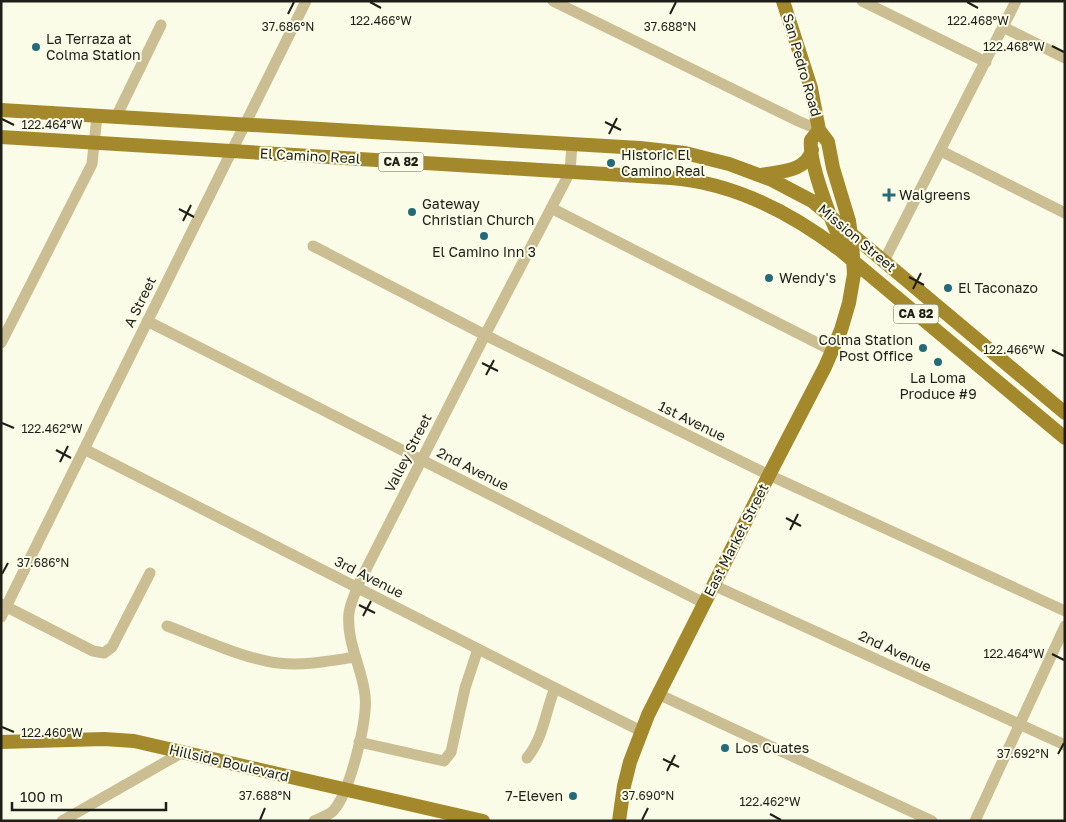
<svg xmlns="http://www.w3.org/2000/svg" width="1066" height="822" font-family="'Golos Text',sans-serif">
<rect width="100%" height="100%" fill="#fafce8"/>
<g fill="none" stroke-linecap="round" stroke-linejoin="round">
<!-- minor -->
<path stroke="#cbbe92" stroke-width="11" d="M553,1l245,120 21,9
M862,1l124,61
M1003,27l62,31
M116,117l45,-92
M941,151l124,62
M551,208l282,143
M313,246l172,89 284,140 296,136
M884,261l132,-260
M147,321l557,282
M1,343l91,-179 5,-48
M84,449l471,239 86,43
M713,585l352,160
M1,604l92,47 11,2 8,-6 38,-74
M1,617l305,-616
M167,626c33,12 77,33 111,37 26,3 52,-2 77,-6
M658,694l274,127
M359,742l85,19 7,-9 14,-64 13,-39
M527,758c17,-21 18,-46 28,-70
M62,821l121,-69
M314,821c6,-3 16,-6 20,-11 16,-19 34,-90 31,-115 -3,-28 -19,-53 -16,-82 1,-9 6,-18 8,-26l128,-252 85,-163 2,-28
M975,821l90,-195"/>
<!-- major -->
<path stroke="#a4892c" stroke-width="14" d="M1,110l639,38 45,5 44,11 43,16 40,21 253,212
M819,130l-8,10c-3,23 24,92 36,112
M1,137l670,41c63,5 119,34 169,72l225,188
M761,175c19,-4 45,-3 51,-25
M1,742l103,-3 30,2 349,80
M619,821l5,-35 6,-24 18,-47 121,-240 56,-108 16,-37 8,-27 5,-29 -2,-32 -3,-21 -16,-53 -5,-26 -9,-12 -8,-42 -28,-87"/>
</g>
<!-- ticks -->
<path fill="none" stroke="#1f1f18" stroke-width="2" d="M370,2l11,6M967,2l11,6M288,14l6,-12M670,14l6,-12M1052,46l12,6M2,119l12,6M605,122l16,8M609,134l8,-16M179,209l15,8M183,221l8,-16M909,277l15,8M913,289l8,-16M1052,350l12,6M482,363l16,8M486,375l8,-15M2,423l12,5M56,450l15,8M60,462l8,-16M786,518l15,8M790,530l8,-16M2,574l6,-11M359,605l16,8M363,616l8,-15M1052,654l12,6M2,727l12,5M1058,754l6,-11M663,759l16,8M667,771l8,-16M770,814l11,6M260,820l5,-12M642,820l6,-12"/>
<!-- markers -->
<g fill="#246b79" stroke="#fafce8" stroke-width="2">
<circle cx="36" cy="47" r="5"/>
<circle cx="611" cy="163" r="5"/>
<path d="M886.5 187.5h5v5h5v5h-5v5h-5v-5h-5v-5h5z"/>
<circle cx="412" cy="212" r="5"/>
<circle cx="484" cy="236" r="5"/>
<circle cx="769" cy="278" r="5"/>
<circle cx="948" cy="288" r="5"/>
<circle cx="923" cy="348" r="5"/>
<circle cx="938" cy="362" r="5"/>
<circle cx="725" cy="748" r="5"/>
<circle cx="573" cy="796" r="5"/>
</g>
<g text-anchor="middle" stroke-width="4" stroke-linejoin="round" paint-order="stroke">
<!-- shield labels -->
<g fill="#fafce8" stroke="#616156" stroke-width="1">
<rect x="378.5" y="152.5" width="45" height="19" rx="4"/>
<rect x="893.5" y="304.5" width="45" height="19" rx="4"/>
</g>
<g font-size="12" font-weight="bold" fill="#1f1f18">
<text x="401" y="166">CA 82</text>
<text x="916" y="318">CA 82</text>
</g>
<!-- poi labels -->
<g font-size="14" fill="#1f1f18" stroke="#fafce8" text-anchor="start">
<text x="46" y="44">La Terraza at<tspan x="46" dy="16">Colma Station</tspan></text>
<text x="621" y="160">Historic El<tspan x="621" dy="16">Camino Real</tspan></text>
<text x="899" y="200">Walgreens</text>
<text x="422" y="209">Gateway<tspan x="422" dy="16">Christian Church</tspan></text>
<text x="484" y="257" text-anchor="middle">El Camino Inn 3</text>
<text x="779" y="283">Wendy's</text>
<text x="958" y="293">El Taconazo</text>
<text x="913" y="345" text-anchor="end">Colma Station<tspan x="913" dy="16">Post Office</tspan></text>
<text x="938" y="383" text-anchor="middle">La Loma<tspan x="938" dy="16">Produce #9</tspan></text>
<text x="735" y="753">Los Cuates</text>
<text x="563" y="801" text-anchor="end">7-Eleven</text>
</g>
<!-- street labels -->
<g font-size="14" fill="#1f1f18" stroke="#fafce8">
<text transform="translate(802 65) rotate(74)" y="5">San Pedro Road</text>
<text transform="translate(310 156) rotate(3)" y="5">El Camino Real</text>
<text transform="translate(857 238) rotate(40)" y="5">Mission Street</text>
<text transform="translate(140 302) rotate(-64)" y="5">A Street</text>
<text transform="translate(692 421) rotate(26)" y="5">1st Avenue</text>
<text transform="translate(408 453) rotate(-63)" y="5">Valley Street</text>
<text transform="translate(473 469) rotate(27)" y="5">2nd Avenue</text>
<text transform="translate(736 540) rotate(-63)" y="5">East Market Street</text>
<text transform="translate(369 577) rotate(27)" y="5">3rd Avenue</text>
<text transform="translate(895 651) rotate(25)" y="5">2nd Avenue</text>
<text transform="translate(229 763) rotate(13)" y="5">Hillside Boulevard</text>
</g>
</g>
<g font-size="12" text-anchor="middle" fill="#1f1f18" stroke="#fafce8" stroke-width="4" stroke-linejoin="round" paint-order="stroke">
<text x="381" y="25">122.466°W</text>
<text x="978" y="25">122.468°W</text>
<text x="288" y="31">37.686°N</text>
<text x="670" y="31">37.688°N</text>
<text x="1014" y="51">122.468°W</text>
<text x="52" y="129">122.464°W</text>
<text x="1014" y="354">122.466°W</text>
<text x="52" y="433">122.462°W</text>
<text x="43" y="567">37.686°N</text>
<text x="1014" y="658">122.464°W</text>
<text x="52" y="737">122.460°W</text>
<text x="1023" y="758">37.692°N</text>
<text x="265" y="800">37.688°N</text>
<text x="648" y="800">37.690°N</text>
<text x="770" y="806">122.462°W</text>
</g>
<!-- border -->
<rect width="1066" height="822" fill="none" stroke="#1f1f18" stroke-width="5"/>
<!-- scale -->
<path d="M12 802v8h154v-8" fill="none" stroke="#1f1f18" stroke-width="2.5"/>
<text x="20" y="802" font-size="15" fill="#1f1f18" stroke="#fafce8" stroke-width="4" paint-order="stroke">100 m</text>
</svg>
